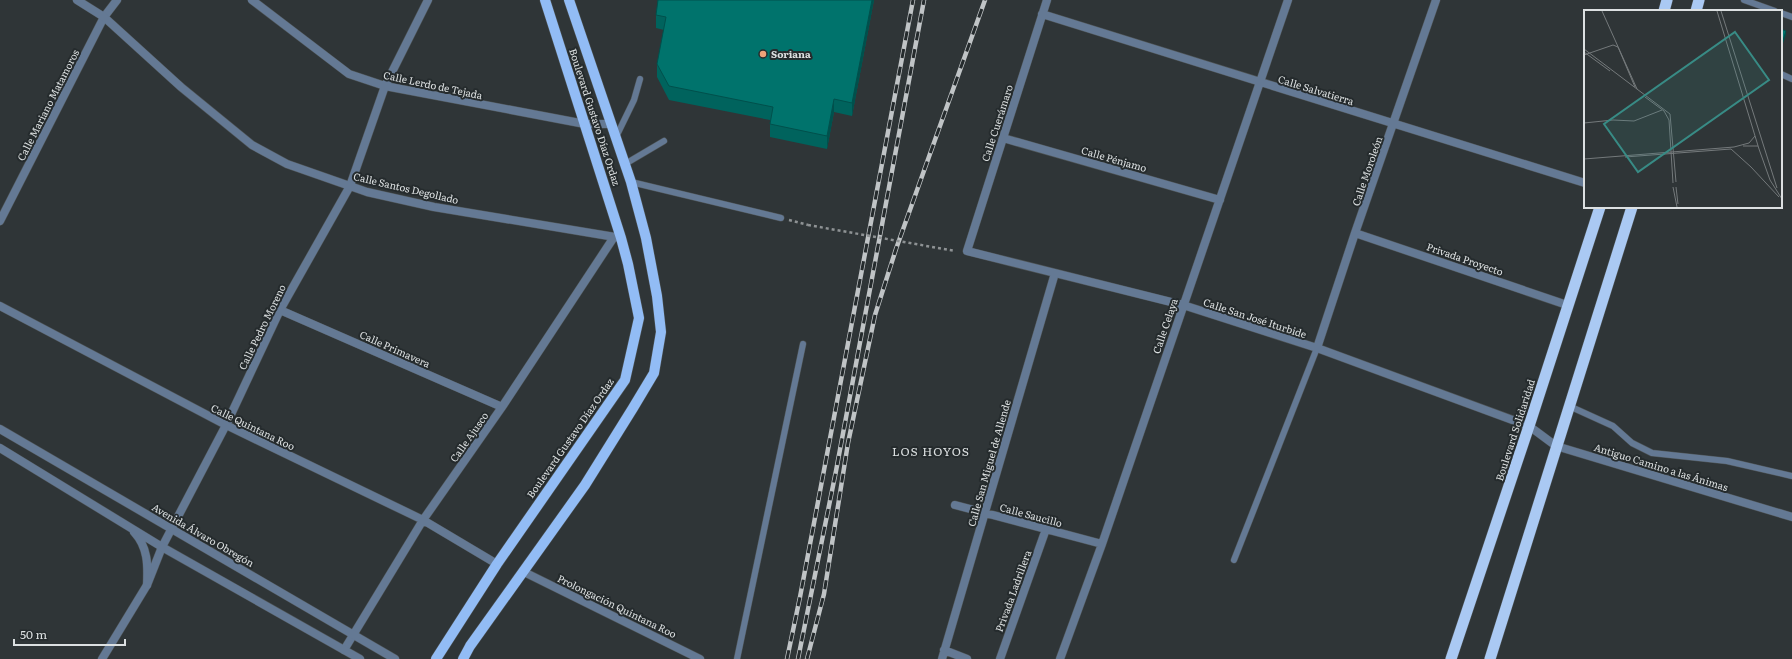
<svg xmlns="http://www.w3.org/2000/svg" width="1792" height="659" font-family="Literata,serif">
<rect width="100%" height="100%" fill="#2f3537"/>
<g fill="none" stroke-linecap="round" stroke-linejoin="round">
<defs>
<path id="service" d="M1744,0l31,11
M1781,13l11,4
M1781,74l11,5
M616,137l18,-37 6,-21
M625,164l39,-23
M631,182l150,36
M1569,406l44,20 19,17 20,10 75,8 65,15
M1234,560l83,-212
M737,659l66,-315"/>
<path id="minor" d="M252,0l97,74 36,12 200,38h26
M1047,0l-80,251 216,54 134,43 212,78 27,20 236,71
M1042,14l543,169
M1003,138l217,62
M0,221l104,-204 13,-17
M1355,233l212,72
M0,306l226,119 197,95 74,44
M280,310l222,97
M1317,348l38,-115 81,-233
M955,505l147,39
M524,572l176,87
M344,650l79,-130 79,-113 112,-170
M944,650l23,9
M102,659l45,-74 15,-38 64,-122 54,-115 70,-124 35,-100 43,-86
M942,659l113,-386
M1000,659l46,-130
M1060,659l42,-115 186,-544"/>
<path id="tertiary" d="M77,0l27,17 77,70 71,58 35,19 80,28 67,15 187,31
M0,429l395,230
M0,448l162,99 198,112
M134,532c14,15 14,33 13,53"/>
<path id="primary" d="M436,659l61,-95 128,-184 14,-62 -11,-54 -7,-26 -76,-238
M463,659l7,-13 115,-161 48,-77 21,-35 7,-41 -4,-36 -11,-58 -15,-56 -62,-182"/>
<path id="trunk" d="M1664,11l3,-11
M1696,11l3,-11
M1451,659l78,-233 71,-219
M1490,659l142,-452"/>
</defs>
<!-- service casing -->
<use href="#service" stroke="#4e5456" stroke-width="7"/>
<!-- minor casing -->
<use href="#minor" stroke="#4e5456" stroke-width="9"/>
<!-- tertiary casing -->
<use href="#tertiary" stroke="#4e5456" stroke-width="9"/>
<!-- primary casing -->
<use href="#primary" stroke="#4e5456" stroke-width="11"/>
<!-- trunk casing -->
<use href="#trunk" stroke="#4e5456" stroke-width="12"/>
<!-- path -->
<path stroke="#8e9294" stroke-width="2.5" stroke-dasharray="3 3" stroke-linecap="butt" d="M789,220l19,5"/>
<!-- service -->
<use href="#service" stroke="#647994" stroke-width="6"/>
<!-- minor -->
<use href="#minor" stroke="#647994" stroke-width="8"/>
<!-- tertiary -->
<use href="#tertiary" stroke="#647994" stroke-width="8"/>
<!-- primary -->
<use href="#primary" stroke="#92bcf5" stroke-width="10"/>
<!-- trunk -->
<use href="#trunk" stroke="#aac9f3" stroke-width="11"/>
<defs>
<path id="rail" d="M787,659l13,-62 113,-597
M798,659l38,-188 88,-471
M807,659l17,-65 24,-151 27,-128 21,-66 89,-249"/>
</defs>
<!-- rail casing -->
<use href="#rail" stroke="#c0c4c6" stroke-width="4.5"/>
<!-- rail -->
<use href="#rail" stroke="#252b2d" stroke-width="3" stroke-dasharray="9" stroke-linecap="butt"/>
<!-- path-bridge -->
<path stroke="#8e9294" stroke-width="2.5" stroke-dasharray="3 3" stroke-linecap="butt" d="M808,225l147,26"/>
</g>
<!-- wall -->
<path fill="#00635d" d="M658,0h216l-22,116 -18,-4 -7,37 -57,-12v-17l-101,-20 -12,-23v-13l7,-34 -8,-2v-13z"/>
<!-- shaded-wall -->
<path fill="#00504c" d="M872,0h2l-22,116v-13z
M1786,31v4l-5,14v-3z
M834,99v13l-7,37v-13z"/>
<!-- building -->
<path fill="#00736c" stroke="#00504c" d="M658,0h214l-20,103 -18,-4 -7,37 -57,-12 3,-17 -104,-21 -12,-22 9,-47 -10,-2z
M1781,29l5,2 -5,15z"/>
<!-- markers -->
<circle fill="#f0a279" stroke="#252b2d" stroke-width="1.5" cx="763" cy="54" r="4"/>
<g text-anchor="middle" stroke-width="4" stroke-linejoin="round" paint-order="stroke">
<!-- poi labels -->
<g font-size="10" font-weight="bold" fill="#dce0e1" stroke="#252b2d" text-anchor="start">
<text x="771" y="58">Soriana</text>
</g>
<!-- street labels -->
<g font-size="10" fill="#dce0e1" stroke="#252b2d">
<text transform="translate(433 85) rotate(12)" y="4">Calle Lerdo de Tejada</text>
<text transform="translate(1316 90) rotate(17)" y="4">Calle Salvatierra</text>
<text transform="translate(48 105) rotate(-63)" y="4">Calle Mariano Matamoros</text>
<text transform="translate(595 117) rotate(72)" y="4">Boulevard Gustavo Díaz Ordaz</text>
<text transform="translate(997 123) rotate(-72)" y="4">Calle Cuerámaro</text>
<text transform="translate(1114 159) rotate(16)" y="4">Calle Pénjamo</text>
<text transform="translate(1367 171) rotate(-71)" y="4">Calle Moroleón</text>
<text transform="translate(406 188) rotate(13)" y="4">Calle Santos Degollado</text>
<text transform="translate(1465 259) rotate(19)" y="4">Privada Proyecto</text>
<text transform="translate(1255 318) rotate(18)" y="4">Calle San José Iturbide</text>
<text transform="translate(1165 326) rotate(-71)" y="4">Calle Celaya</text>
<text transform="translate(262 327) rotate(-64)" y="4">Calle Pedro Moreno</text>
<text transform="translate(395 349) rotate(24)" y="4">Calle Primavera</text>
<text transform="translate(253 427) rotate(26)" y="4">Calle Quintana Roo</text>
<text transform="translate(1515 430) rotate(-72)" y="4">Boulevard Solidaridad</text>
<text transform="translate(469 437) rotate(-55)" y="4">Calle Ajusco</text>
<text transform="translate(570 438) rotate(-55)" y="4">Boulevard Gustavo Díaz Ordaz</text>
<text transform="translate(989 463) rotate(-74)" y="4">Calle San Miguel de Allende</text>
<text transform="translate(1661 467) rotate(17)" y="4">Antiguo Camino a las Ánimas</text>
<text transform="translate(1031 515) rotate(15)" y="4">Calle Saucillo</text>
<text transform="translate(203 535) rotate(30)" y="4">Avenida Álvaro Obregón</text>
<text transform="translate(1013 591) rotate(-70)" y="4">Privada Ladrillera</text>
<text transform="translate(617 606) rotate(26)" y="4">Prolongación Quintana Roo</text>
</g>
<!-- quarter labels -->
<g font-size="12" letter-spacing="1" fill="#dce0e1" stroke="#252b2d">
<text x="931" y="456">LOS HOYOS</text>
</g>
</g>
<!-- overview -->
<g transform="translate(1584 10)">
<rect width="198" height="198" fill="#2f3537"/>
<path fill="none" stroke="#74797b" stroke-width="1" d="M18,1l35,78M133,1l42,138 11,31 12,19M137,1l56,177M29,35l5,2 17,40M0,39l86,65 6,68M0,42l26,19M0,45l29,-10M61,87l19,14 5,9 4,63M0,113l29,-3 21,1 28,-11M159,136h15M150,137l15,-4 6,-7M41,147l106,-8 20,18M0,149l150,-12M167,157l28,30M89,177l4,20M92,177l2,17"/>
<path fill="#388b85" fill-opacity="0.15" stroke="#388b85" stroke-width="2" d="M151,22l34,48 -131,92 -34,-48z"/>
<rect width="198" height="198" fill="none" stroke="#dce0e1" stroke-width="2"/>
</g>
<!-- scale -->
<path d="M14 639v6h111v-6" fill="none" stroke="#dce0e1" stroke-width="2"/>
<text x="20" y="639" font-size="12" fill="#dce0e1" stroke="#252b2d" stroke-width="3" paint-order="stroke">50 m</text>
</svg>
